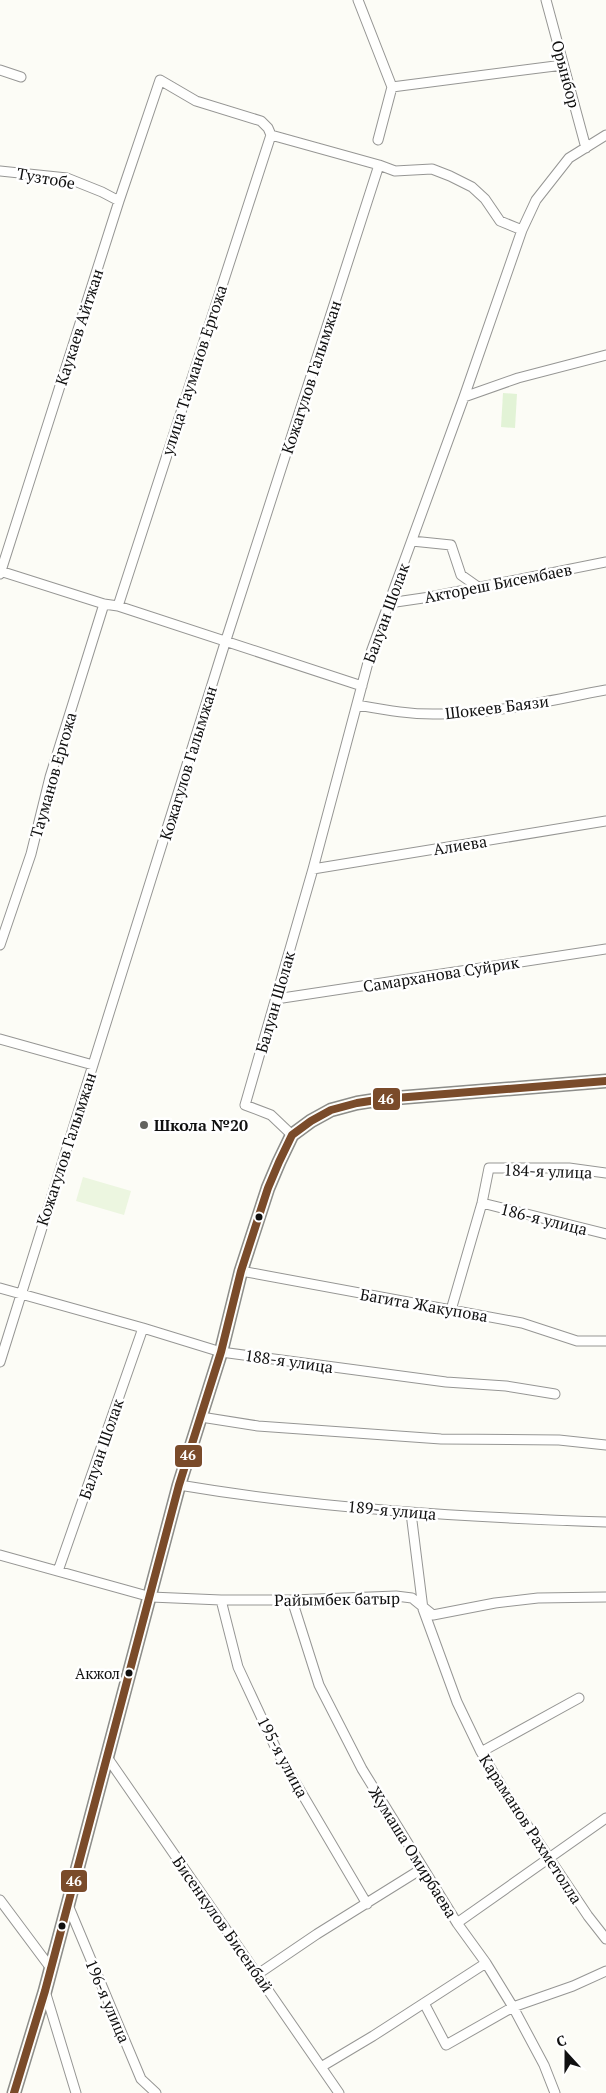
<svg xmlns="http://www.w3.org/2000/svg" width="606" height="2093" font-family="'PT Serif',serif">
<rect width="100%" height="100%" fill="#fcfcf6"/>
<!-- green -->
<path fill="#e2f3d6" d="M503,393l14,1 -2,34 -14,-1z"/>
<!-- pitch -->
<path fill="#ecf6e0" d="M83,1177l48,14 -7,24 -48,-14z"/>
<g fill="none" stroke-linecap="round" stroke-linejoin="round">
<defs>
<path id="street" d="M358,0l34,87 -14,53
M546,0l40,148
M0,70l21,7
M392,87l171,-22
M0,171l67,7 35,14 17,9
M464,397l54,-19 88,-23
M412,541l39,4 10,30 17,12
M0,571l104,33 14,2 244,80
M0,574l119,-373 41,-121 36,21 65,20 7,7 3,7 108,30 16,6 37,-2 18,7 22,11 13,12 15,22 22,9
M389,603l41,-6 176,-35
M118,606l153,-471
M357,705c28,5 55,10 83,9 56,0 111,-14 166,-24
M313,869l293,-48
M0,945l31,-91 19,-77 54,-173
M276,999l330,-50
M0,1039l93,26
M292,1135l-21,-20 -26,-10 68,-236 57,-214 94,-258 58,-167 14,-30 33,-42 37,-23
M482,1203l124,31
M241,1271l281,52 55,18h29
M0,1288l143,40 78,24 225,30 60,4 49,8
M451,1310l31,-107 7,-35h80l37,5
M0,1362l225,-719 154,-478
M201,1417l57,9 183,13 118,1 47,5
M179,1485c142,24 284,32 427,37
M411,1513l12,96 34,93 24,50 26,43 81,121 18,23
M0,1555l151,42 70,3h71l104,-4 16,2 21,17 62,-12 43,-5 68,-1
M58,1571l85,-243
M221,1600l17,67 40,86 89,151
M292,1600l27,85 43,84 95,154 29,40 27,44 31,58 11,28
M481,1752l98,-54
M107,1757l232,336
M0,1900l50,67
M68,1905l73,174 15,14
M457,1923l149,-105
M258,1974l59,-40 106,-66
M45,1991l31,102
M424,2003l22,42 67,-38 60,-21 33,-15
M321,2067l52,-31 113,-73"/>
<path id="secondary" d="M14,2093l31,-102 134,-506 42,-133 20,-81 27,-83 11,-26 13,-27 19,-14 20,-11 26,-7 26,-4 223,-18"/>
</defs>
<!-- street casing -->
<use href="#street" stroke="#969694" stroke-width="11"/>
<!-- secondary casing -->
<use href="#secondary" stroke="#8d8d8a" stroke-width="15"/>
<!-- street -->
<use href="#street" stroke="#fffffe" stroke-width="9"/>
<!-- secondary -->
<use href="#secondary" stroke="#f5f6eb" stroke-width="12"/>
<defs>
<path id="bus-1" d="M14,2093l31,-102 134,-506 42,-133 20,-81 27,-83 11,-26 13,-27 19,-14 20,-11 26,-7 26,-4 223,-18"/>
</defs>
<!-- bus-1 casing -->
<use href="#bus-1" stroke="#fff" stroke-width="11"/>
<!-- bus-1 -->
<use href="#bus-1" stroke="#7a4b2a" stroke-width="8"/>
</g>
<!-- markers -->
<circle fill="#636360" stroke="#fff" stroke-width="2" cx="144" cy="1125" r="5"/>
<g fill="#101010" stroke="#fff" stroke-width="2">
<circle cx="259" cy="1217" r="4.5"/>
<circle cx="129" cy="1673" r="4.5"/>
<circle cx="62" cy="1926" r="4.5"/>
</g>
<g text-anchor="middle" stroke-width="5" stroke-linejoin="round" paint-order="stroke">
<!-- bus labels -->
<g font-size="15" fill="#101010" stroke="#fff" text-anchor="end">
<text x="120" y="1679">Акжол</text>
</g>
<!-- street labels -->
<g font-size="16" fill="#101010" stroke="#fff">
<text transform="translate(566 74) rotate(75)" y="6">Орынбор</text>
<text transform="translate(46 178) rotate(10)" y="6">Тузтобе</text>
<text transform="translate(79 327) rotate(-72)" y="6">Каукаев Айтжан</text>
<text transform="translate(194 370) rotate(-72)" y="6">улица Тауманов Ергожа</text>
<text transform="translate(311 377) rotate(-72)" y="6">Кожагулов Галымжан</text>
<text transform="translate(498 583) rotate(-11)" y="6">Актореш Бисембаев</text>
<text transform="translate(386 613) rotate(-70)" y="6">Балуан Шолак</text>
<text transform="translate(497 707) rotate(-7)" y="6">Шокеев Баязи</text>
<text transform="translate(188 763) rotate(-73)" y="6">Кожагулов Галымжан</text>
<text transform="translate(53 775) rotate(-74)" y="6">Тауманов Ергожа</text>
<text transform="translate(460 845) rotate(-9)" y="6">Алиева</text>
<text transform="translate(441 974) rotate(-9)" y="6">Самарханова Суйрик</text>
<text transform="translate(275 1002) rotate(-74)" y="6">Балуан Шолак</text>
<text transform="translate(66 1149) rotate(-72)" y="6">Кожагулов Галымжан</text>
<text transform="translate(548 1171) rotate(2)" y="6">184-я улица</text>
<text transform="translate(544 1219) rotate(14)" y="6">186-я улица</text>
<text transform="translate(424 1305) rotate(10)" y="6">Багита Жакупова</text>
<text transform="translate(289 1361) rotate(8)" y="6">188-я улица</text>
<text transform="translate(101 1449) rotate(-71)" y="6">Балуан Шолак</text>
<text transform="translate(392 1510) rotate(5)" y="6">189-я улица</text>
<text transform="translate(337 1599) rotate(-1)" y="6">Райымбек батыр</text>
<text transform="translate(283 1757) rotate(62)" y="6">195-я улица</text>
<text transform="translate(531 1829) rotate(57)" y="6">Караманов Рахметолла</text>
<text transform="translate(413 1852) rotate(58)" y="6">Жумаша Омирбаева</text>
<text transform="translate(223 1924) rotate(55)" y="6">Бисенкулов Бисенбай</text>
<text transform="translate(108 2001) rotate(67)" y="6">196-я улица</text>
</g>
<!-- poi labels -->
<g font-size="16" font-weight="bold" fill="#101010" stroke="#fff" text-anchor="start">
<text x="154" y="1131">Школа №20</text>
</g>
</g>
<g stroke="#fff" stroke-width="2">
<rect x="372" y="1087" width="29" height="24" rx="5" fill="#7a4b2a"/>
<rect x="174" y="1444" width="29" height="24" rx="5" fill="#7a4b2a"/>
<rect x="60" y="1869" width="28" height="24" rx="5" fill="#7a4b2a"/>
</g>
<g font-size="14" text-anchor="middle" font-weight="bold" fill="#fff">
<text x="386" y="1104">46</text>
<text x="188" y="1460">46</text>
<text x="74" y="1886">46</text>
</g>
<!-- north arrow -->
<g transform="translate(566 2053) rotate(339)" stroke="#ffffff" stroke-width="4" paint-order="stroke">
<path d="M0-4L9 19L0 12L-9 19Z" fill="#101010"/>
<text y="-8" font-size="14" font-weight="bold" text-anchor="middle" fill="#101010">С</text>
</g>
</svg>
